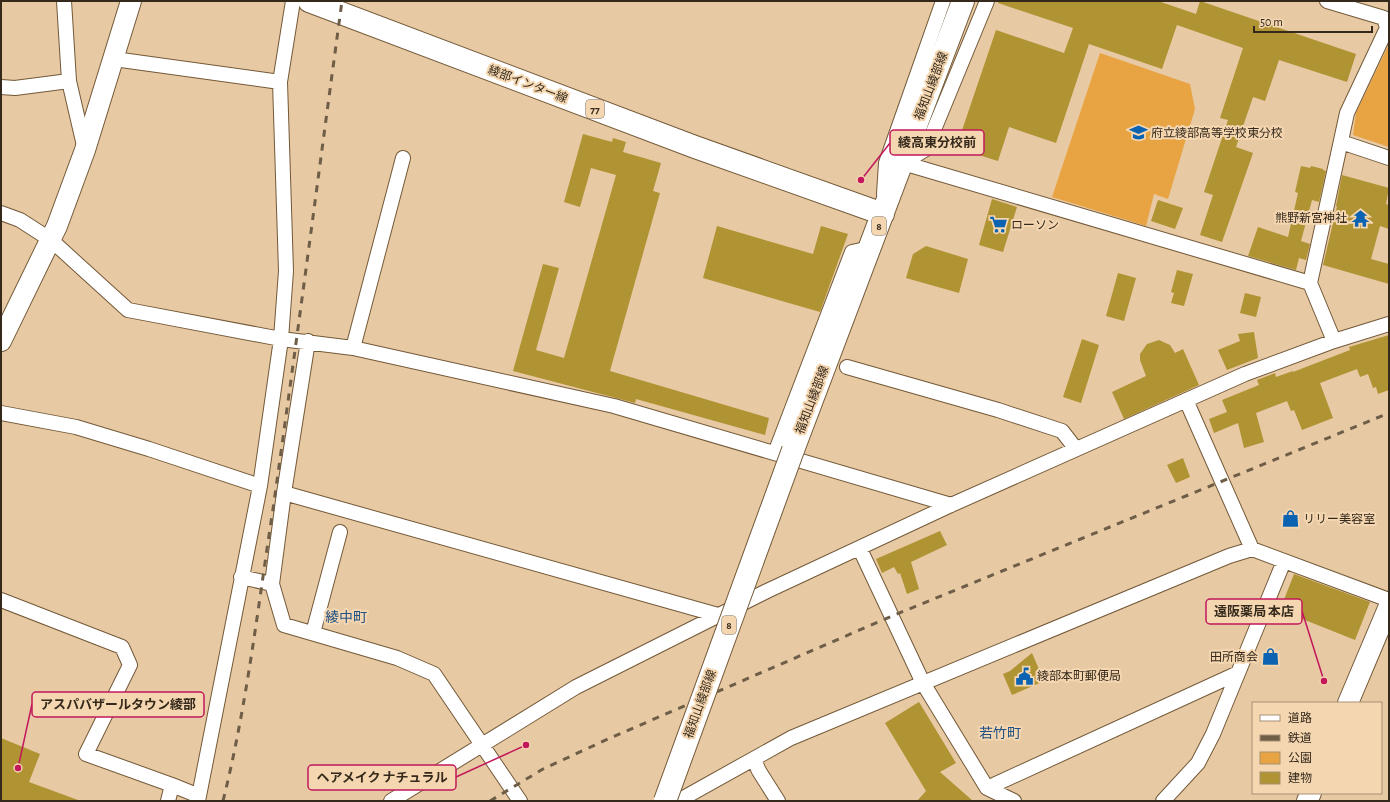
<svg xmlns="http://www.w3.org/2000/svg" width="1390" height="802" font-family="'Alegreya Sans','Noto Sans JP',sans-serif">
<rect width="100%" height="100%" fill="#e7c9a4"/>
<!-- green -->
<path fill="#e8a442" d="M1389,44v103l-36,-12 3,-22z
M1100,53l90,31 5,25 -27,90 -14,-5 -8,32 -94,-29z"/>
<!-- building -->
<path fill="#b09332" d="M998,1h160l38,13 4,-13 156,53 -9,28 -68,-22 -14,41 -12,-4 -17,50 17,6 -31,89 -22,-7 13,-40 -9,-3 24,-72 -8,-2 23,-70 -66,-23 -15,44 -73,-25 -33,99 -47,-16 -11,34 -42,-13 40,-118 68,23 9,-25 -75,-25z
M583,134l29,8 1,-4 13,4 -3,10 38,11 -8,28 7,2 -50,178 159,47 -4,17 -129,-36 -1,4 -122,-32 30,-107 16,4 -23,82 28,8 52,-183 -25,-7 -11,39 -16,-5z
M1301,166l9,2 1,-2 12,3v1l3,1 -7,31 -7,-2 -11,41 9,3 -4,16 -7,-2 -3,12 -48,-14 10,-29 30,10 10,-44 -3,-1z
M1342,175l47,13 -3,16 3,1v24l-9,-3 -9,33 18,5v20l-66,-19 14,-59h-1z
M992,199l25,8 -14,45 -24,-7z
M1158,200l25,8 -8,21 -24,-8z
M717,226l96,28 8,-28 27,8 -28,78 -117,-34z
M926,246l42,13 -9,34 -53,-15 7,-24z
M1177,270l16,4 -9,32 -13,-3 3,-10 -3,-1z
M1118,273l18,5 -12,43 -18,-5z
M1245,293l16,4 -5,20 -16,-4z
M1254,332l4,26 -31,12 -9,-20 22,-9 -2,-7z
M1389,335v55l-11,4 -2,-7 -3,1 -5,-14 -8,3 -3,-8 -37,14 13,35 -31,12 -8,-20 -3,1 -4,-10 -31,12 8,29 -20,6 -6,-25 -24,10 -5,-14 18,-7 -5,-12 37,-15 -2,-5 18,-7 1,4 17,-6v1l57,-22 -1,-3z
M1082,339l17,6 -18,58 -18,-6z
M1159,340l11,5 5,8 8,-4 16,36 -75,34 -12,-27 34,-16 -6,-16v-6l7,-10z
M1183,458l7,19 -14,6 -9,-18z
M940,531l7,14 -36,17 8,27 -12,5 -7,-21 -2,1 -4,-7 -12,6 -6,-14z
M1294,574l76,28 -15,38 -75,-30z
M1032,653l12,28 -32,14 -9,-21 7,-3z
M919,702l37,61 -16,9 33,29h-56l9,-10 -41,-68z
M1,738l39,16 -11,28 49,18 -1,1h-76z"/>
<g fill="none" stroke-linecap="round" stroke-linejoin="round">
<defs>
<path id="street" d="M64,1l5,80 16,69
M1327,1l57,17 3,10 -40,85 -37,170 24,58 55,-17
M114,59l166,23
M1,87l14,1 54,-7
M1341,142l48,16
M903,163l407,120
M903,163l23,-14 61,-148
M884,194l2,-31 57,-162
M1,213l19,7 31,20 77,70 153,29 72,9 261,58 337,99
M353,348l50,-190
M847,367l151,43 64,21 14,18
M1186,400l66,149
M1,413l75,14 73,22 111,37
M775,453l77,-201 18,-4
M284,493l434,122
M860,549l63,134 64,105 27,13
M241,577l31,7 12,41 113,33 37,16 86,127
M272,584l12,-91 24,-152
M1,600l121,47 8,18 -44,89 86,31
M313,633l27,-101
M754,760l5,11 19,30
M987,788l251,-115
M168,801l4,-16 27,11
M198,801l62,-315 21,-147 5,-68 -6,-189 13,-81
M391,801l185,-114 191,-96 184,-86 294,-131 89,-33
M678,801l113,-63 438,-182 23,-7 137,51
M1163,801l35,-38 15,-29 71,-173"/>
<path id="secondary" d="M1,341l56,-115 28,-76 46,-149
M1348,703l41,-97
M1307,801l4,-8"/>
<path id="primary" d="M309,1l386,146 188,67
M793,450l170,-449"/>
</defs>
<!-- street casing -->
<use href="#street" stroke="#735938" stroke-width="16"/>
<!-- secondary casing -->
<use href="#secondary" stroke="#735938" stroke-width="22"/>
<!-- primary casing -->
<use href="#primary" stroke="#735938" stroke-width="24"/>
<!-- street -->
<use href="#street" stroke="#fff" stroke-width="14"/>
<!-- secondary -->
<use href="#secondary" stroke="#fff" stroke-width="20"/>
<!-- primary -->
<use href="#primary" stroke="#fff" stroke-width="22"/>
<!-- rail -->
<path stroke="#6e5d47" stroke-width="3" stroke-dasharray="7 7" stroke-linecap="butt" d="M223,801c24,-96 35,-195 50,-292 24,-169 46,-339 69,-508
M490,801l53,-32 65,-30 284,-123 497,-203"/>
<defs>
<path id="primary-bridge" d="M665,801l128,-351"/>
</defs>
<!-- primary-bridge casing -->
<use href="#primary-bridge" stroke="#735938" stroke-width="24" stroke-linecap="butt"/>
<!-- primary-bridge -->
<use href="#primary-bridge" stroke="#fff" stroke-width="22"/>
</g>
<!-- icons -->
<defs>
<symbol id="school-bare" viewBox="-9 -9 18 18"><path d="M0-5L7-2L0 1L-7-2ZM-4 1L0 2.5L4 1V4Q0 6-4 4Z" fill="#0c63b1" stroke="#f4d6b1" stroke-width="2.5" paint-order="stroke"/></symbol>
<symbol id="temple-bare" viewBox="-9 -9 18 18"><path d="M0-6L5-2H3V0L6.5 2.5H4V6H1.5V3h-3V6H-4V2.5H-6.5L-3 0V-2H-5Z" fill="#0c63b1" stroke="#f4d6b1" stroke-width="2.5" paint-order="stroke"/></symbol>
<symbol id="supermarket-bare" viewBox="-9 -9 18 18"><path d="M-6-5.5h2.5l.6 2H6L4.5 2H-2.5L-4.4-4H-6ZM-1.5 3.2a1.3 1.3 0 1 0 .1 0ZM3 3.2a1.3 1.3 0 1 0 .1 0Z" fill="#0c63b1" stroke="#f4d6b1" stroke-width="2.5" paint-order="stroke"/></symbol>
<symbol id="shop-bare" viewBox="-9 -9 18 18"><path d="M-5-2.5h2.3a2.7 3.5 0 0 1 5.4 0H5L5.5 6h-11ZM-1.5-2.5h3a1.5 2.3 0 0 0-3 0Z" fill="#0c63b1" stroke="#f4d6b1" stroke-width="2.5" paint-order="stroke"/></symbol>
<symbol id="civic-bare" viewBox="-9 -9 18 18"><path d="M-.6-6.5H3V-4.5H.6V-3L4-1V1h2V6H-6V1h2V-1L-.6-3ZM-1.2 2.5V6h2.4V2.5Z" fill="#0c63b1" stroke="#f4d6b1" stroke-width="2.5" paint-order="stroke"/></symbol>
</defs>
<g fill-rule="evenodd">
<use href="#school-bare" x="1126" y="120" width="25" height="25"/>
<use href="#temple-bare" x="1348" y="206" width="25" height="25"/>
<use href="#supermarket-bare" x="986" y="212" width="25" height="25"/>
<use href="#shop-bare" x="1278" y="506" width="25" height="25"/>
<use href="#shop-bare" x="1258" y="644" width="25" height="25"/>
<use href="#civic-bare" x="1012" y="664" width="25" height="25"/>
</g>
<g text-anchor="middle" stroke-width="4" stroke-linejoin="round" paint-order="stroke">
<!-- shield labels -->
<g fill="#f4d6b1" stroke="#6e5d48" stroke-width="1">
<rect x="586" y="100" width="18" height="18" rx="3"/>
<rect x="872" y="217" width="14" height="18" rx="3"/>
<rect x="722" y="616" width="14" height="18" rx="3"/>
</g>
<g font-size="11" font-weight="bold" fill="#34291b">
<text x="595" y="113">77</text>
<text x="879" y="230">8</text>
<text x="729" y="629">8</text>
</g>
<!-- street labels -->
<g font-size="12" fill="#34291b" stroke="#f4d6b1">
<text transform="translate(528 84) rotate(21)" y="4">綾部インター線</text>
<text transform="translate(931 86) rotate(-69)" y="4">福知山綾部線</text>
<text transform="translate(812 400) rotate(-69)" y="4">福知山綾部線</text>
<text transform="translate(700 704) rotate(-70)" y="4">福知山綾部線</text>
</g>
<!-- poi labels -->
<g font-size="12" fill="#34291b" stroke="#f4d6b1" text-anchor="start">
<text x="1151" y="137">府立綾部高等学校東分校</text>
<text x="1347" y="222" text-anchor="end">熊野新宮神社</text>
<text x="1011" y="229">ローソン</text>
<text x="1303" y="523">リリー美容室</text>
<text x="1258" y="661" text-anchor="end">田所商会</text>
<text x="1037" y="680">綾部本町郵便局</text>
</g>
<!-- quarter labels -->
<g font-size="14" fill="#205184" stroke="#f4d6b1">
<text x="346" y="622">綾中町</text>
<text x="1000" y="738">若竹町</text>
</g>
</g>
<!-- callouts -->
<path fill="none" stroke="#c2185b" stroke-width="1.5" d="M861 180L890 143M1324 681L1302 611M18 768L32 704M526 745L456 777"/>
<g fill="#c2185b" stroke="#f4d6b1" stroke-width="1.5">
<circle cx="861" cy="180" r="4"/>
<circle cx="1324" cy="681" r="4"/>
<circle cx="18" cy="768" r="4"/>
<circle cx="526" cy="745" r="4"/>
</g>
<g fill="#f4d6b1" stroke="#c2185b" stroke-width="1.5">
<rect x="890" y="130" width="94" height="25" rx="4"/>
<rect x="1206" y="599" width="96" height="25" rx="4"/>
<rect x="32" y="692" width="172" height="25" rx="4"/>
<rect x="308" y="765" width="148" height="25" rx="4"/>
</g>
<g font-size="13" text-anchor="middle" font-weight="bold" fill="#34291b">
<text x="937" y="147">綾高東分校前</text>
<text x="1254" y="616">遠阪薬局 本店</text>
<text x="118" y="709">アスパバザールタウン綾部</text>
<text x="382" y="782">ヘアメイク ナチュラル</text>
</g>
<!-- border -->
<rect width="1390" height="802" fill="none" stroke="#34291b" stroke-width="4"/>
<!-- legend -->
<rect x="1252" y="702" width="130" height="92" fill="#f4d6b1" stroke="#a79175"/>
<rect x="1260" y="715" width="20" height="6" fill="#ffffff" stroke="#a79175"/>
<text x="1288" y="722" font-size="12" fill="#34291b">道路</text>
<rect x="1260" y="735" width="20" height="6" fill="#6e5d47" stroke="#a79175"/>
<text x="1288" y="742" font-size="12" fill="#34291b">鉄道</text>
<rect x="1260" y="752" width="20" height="12" fill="#e8a442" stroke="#a79175"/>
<text x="1288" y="762" font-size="12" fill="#34291b">公園</text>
<rect x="1260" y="772" width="20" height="12" fill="#b09332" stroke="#a79175"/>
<text x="1288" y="782" font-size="12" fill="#34291b">建物</text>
<!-- scale -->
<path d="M1254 26v6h118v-6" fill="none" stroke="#34291b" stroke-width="2"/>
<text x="1260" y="26" font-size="12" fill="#34291b" stroke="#f4d6b1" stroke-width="3" paint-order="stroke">50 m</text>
</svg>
